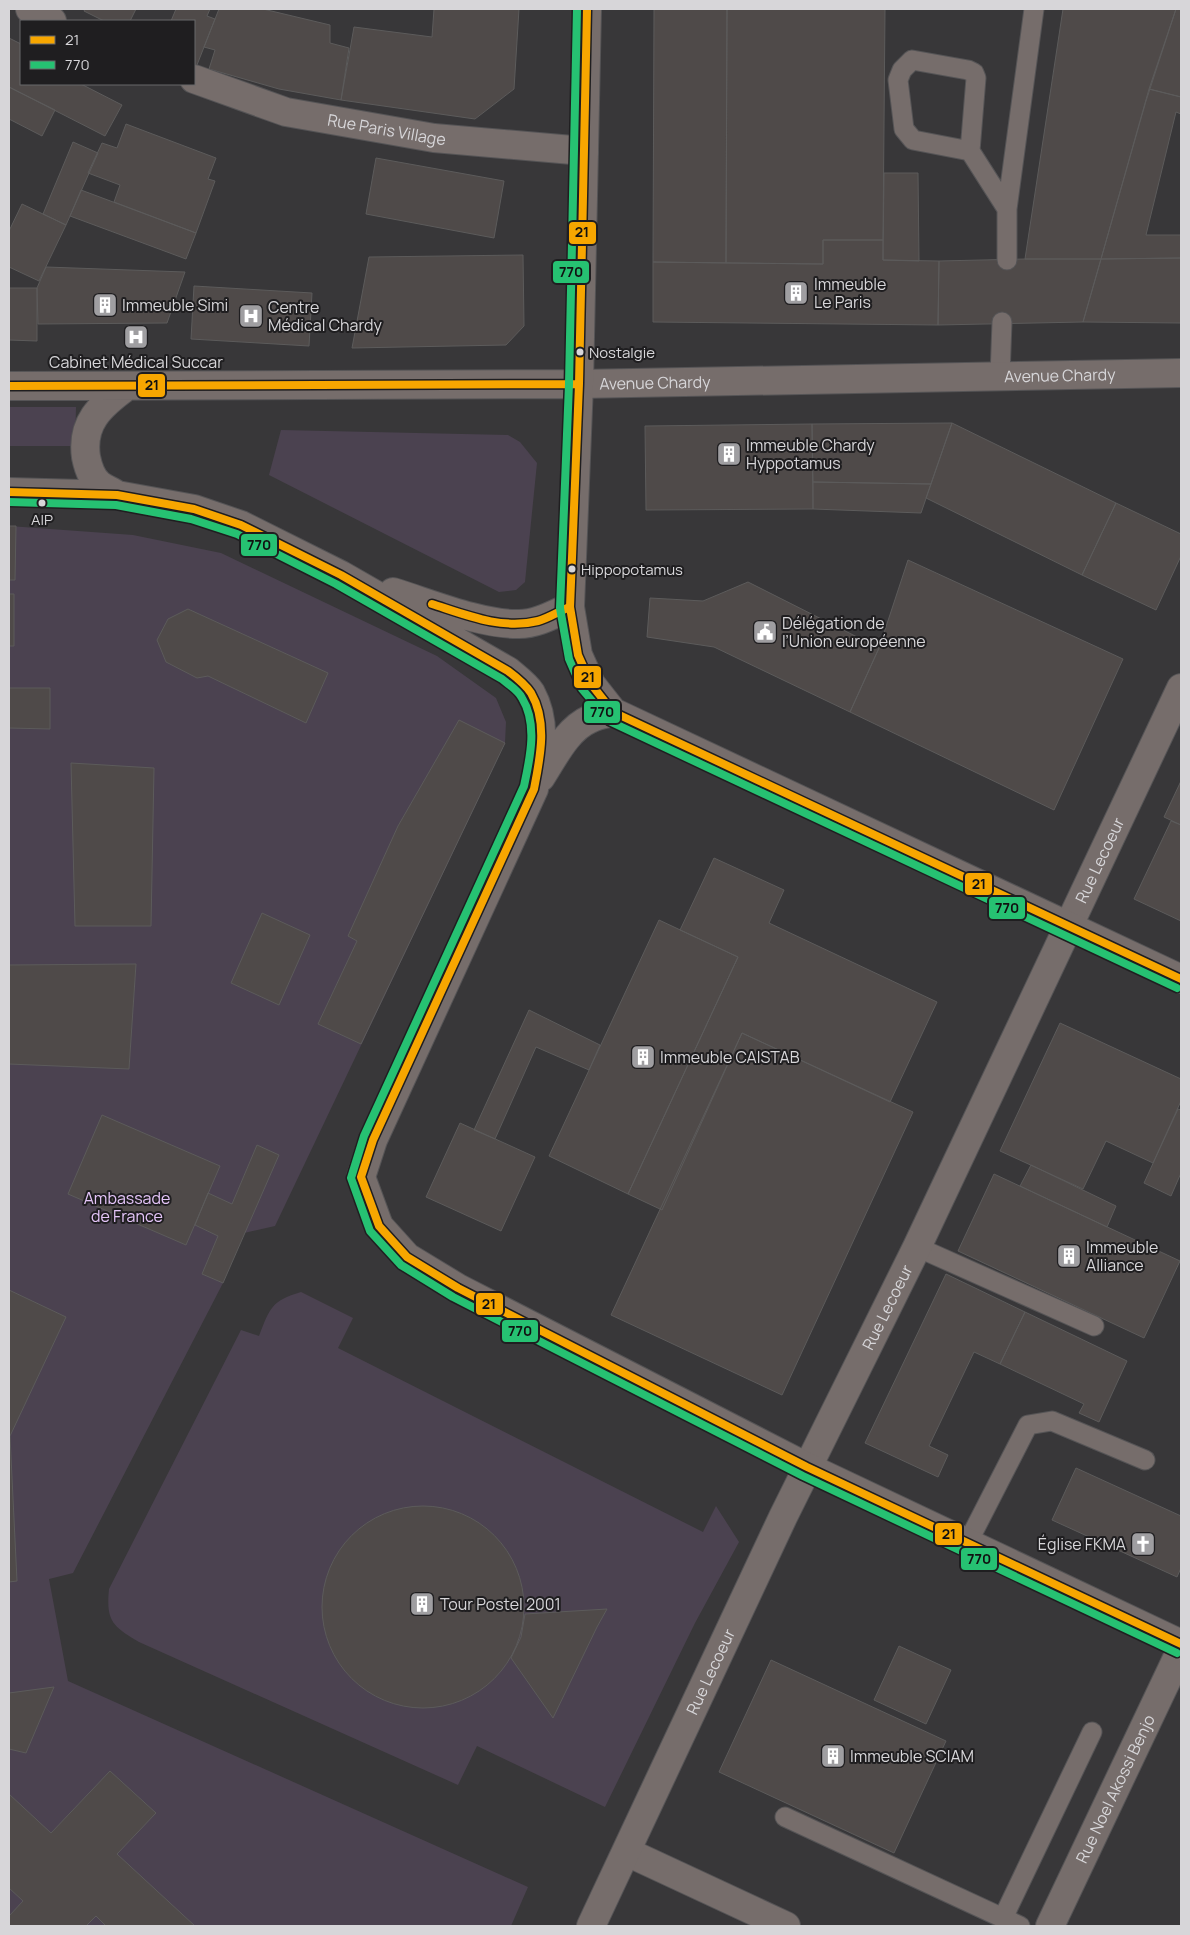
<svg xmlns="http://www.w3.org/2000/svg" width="1190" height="1935" font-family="Manrope,sans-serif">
<rect width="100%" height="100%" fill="#383739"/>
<!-- green -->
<path fill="#4b4250" d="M9,407h67l-1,39h-66z
M281,430l227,5 12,7 17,21 -12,119 -9,8 -17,2 -230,-117z
M9,526l124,9 88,18 216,103 59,42 10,24 -1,21 -230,483 -31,7 -21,50 -150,290 -24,6 19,102 460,206 -17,39h-502z
M301,1292l52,26 -15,30 365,184 13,-26 23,36 -44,81 -90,184 -128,-61 -19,39 -319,-143c-27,-16 -33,-21 -30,-53l132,-259 18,6c11,-28 12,-35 42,-44z"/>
<!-- building -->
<path fill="#4f4a49" stroke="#5c5b5b" d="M85,9h51l-6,12h-26l-20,-10z
M176,9h34l-3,7 8,3 -20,51 -1,-49h-23z
M219,9h44l67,16v18l19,5 -8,52 -62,-11 -70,-20 6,-19 -11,-3z
M434,9h85l-5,80 -39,30 -134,-19 13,-73 78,10z
M654,9h73l-1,254 -73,-1z
M727,9h158l-2,231h-60v24l-97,-1z
M1063,9h113l-30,92 -45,158h-76z
M1176,9h5v88l-32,-8z
M9,38l12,6v40h60l41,21 -17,31 -96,-49z
M9,87l46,23 -13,26 -33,-17z
M1149,89l32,8v17l-5,-2 -30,123h35v23l-80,1z
M126,124l90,34 -8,21 7,2 -19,52 -82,-31 6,-17 -32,-12 14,-30 15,5z
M73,142l25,11 -32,72 -23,-11z
M376,158l128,23 -10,57 -128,-24z
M884,173h34l1,88 -36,-1z
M81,190l115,43 -10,26 -116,-43z
M22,204l44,21 -27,56 -30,-14v-36z
M823,240h60v20l56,1 -1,64 -285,-3v-60l170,2z
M523,255l1,71 -18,19 -154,3 17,-91z
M1181,258v65l-98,-1 18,-63z
M1025,259h76l-18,63 -145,3 1,-64z
M46,267l139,5 -18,51 -129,1 -1,-36z
M194,286l118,7 -3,53 -118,-7z
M9,288h28v53l-28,-1z
M952,423l-21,61 -118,-2 -1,-58z
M952,423l164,80 -34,72 -156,-77z
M812,424l1,85 -167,1 -1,-84z
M813,482l118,2 -10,29 -108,-4z
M1116,503l65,31v22l-25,54 -74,-35z
M9,526h7l-1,54h-6z
M908,560l215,99 -69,151 -204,-98 29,-64z
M748,582l131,66 -29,64 -136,-65 -67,-10 3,-39 53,3z
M9,594h5v52h-5z
M188,609l140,64 -22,50 -98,-47 -11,2 -31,-16 -9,-22 11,-21z
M9,688h41v41l-41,-1z
M459,720l46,23 -144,301 -43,-20 39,-83 -9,-5 50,-110z
M71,763l83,5 -3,158h-76z
M1181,781v44l-17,-8z
M1171,821l10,4v96l-47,-22z
M714,858l70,32 -15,33 168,79 -47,100 -148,-69 -80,177 -34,-16 110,-237 -58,-27z
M262,913l48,22 -31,70 -48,-22z
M659,920l79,37 -110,237 -79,-38z
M136,964l-7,105 -120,-5v-99z
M529,1010l71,35 -11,25 -53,-23 -41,92 -21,-9z
M1060,1023l121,56v22l-28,62 -47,-22 -23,48 -83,-38z
M742,1033l171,79 -131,283 -171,-80z
M1178,1109l3,1v63l-10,23 -27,-13z
M102,1115l118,51 -34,79 -118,-51z
M460,1123l75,34 -34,74 -75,-34z
M257,1145l22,10 -56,128 -21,-9 16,-38 -23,-11 13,-32 24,11z
M1031,1165l85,41 -9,21 -87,-41z
M994,1174l186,87 -36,77 -186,-87z
M946,1274l79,38 -25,52 -26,-12 -45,94 19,9 -10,22 -73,-34z
M9,1290l57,27 -56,119 7,145 -8,1z
M1025,1312l102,49 -28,61 -20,-9 5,-9 -84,-40z
M1076,1468l105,48v52l-4,9 -125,-57z
M322 1607a101 101 0 1 1 202 0a101 101 0 1 1-202 0Z
M607,1609l-10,18 -44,91 -42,-60 10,-21 4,-23z
M899,1646l52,24 -25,54 -52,-24z
M771,1660l175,81 -52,112 -175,-81z
M54,1687l-28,66 -17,-4v-56z
M110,1771l46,42 -39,41 78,72h-89l-10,-10 -10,10h-77v-10l14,-15 -14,-13v-94l42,39z"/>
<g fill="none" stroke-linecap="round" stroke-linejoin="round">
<defs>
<path id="service" d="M970,151l-57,-11 -9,-11 -6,-49 4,-10 10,-10 56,10 6,3 2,5 -6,73 37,58
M1007,260v-51l27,-200
M1000,376l2,-54
M917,1247l177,79
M968,1542l60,-117 24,-4 93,39
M785,1817l235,109
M1003,1918l89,-186"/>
<g id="minor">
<path d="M30,9l22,12"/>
<path id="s1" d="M194,79l92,33 148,26 150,13"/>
<path id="s2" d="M579,384l602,-11"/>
<path d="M627,1852l159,74"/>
<path id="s3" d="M591,1926l192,-409 134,-270 264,-559"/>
<path id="s4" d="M1050,1926l131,-276"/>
</g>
<path id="tertiary" d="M587,9l-8,375 -9,223 8,48 13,29 22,28 568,267
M9,386l570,-2
M9,492l108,3 77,14 47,16 100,50 167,96c7,6 18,14 23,22 17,31 9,63 3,96l-161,351 -12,37 18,49 28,31 51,31 349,179 374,177
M117,495c-5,-4 -12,-6 -17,-10 -8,-6 -12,-18 -14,-28 -5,-34 14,-51 40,-70
M393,592c36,11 89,33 126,32 18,0 35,-10 51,-17
M541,777c13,-20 26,-48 49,-58 7,-4 16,-5 23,-7"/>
</defs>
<!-- service casing -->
<use href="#service" stroke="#555456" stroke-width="21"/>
<!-- minor casing -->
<use href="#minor" stroke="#555456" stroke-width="30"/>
<!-- tertiary casing -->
<use href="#tertiary" stroke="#555456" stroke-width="30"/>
<!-- service -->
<use href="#service" stroke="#766d6b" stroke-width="19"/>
<!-- minor -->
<use href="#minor" stroke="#766d6b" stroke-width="28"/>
<!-- tertiary -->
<use href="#tertiary" stroke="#766d6b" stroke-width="28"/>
<defs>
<path id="bus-1" d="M587,9l-8,375 -9,223 8,48 13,29 22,28 568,267
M9,386l570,-2
M9,492l108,3 77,14 47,16 100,50 167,96c8,6 17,13 23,22 17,29 9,65 3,96l-161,351 -12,37 18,49 28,31 51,31 349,179 374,177
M432,604c34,11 70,26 106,17 11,-3 21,-10 32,-14"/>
<path id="bus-2" d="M577,9l-8,375 -9,224 9,51 13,30 27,32 568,267
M9,502l107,3 75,14 46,15 99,50 166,95c7,6 16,11 20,19 16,26 8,60 2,88l-160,350 -13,42 19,53 31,34 52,32 350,179 374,177"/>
</defs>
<!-- bus-1 casing -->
<use href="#bus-1" stroke="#1f1e20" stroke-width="11"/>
<!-- bus-2 casing -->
<use href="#bus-2" stroke="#1f1e20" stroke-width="11"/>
<!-- bus-1 -->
<use href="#bus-1" stroke="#f7a600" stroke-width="8"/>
<!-- bus-2 -->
<use href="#bus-2" stroke="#26c172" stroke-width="8"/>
</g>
<!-- icons -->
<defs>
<symbol id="building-square" viewBox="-11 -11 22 22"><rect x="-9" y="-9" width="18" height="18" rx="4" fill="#9f9ea1" stroke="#1f1e20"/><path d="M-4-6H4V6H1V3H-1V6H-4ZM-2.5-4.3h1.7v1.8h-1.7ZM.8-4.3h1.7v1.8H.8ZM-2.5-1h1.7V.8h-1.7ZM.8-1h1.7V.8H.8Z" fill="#fff"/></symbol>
<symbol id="hospital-square" viewBox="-11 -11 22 22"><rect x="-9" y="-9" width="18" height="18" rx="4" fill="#9f9ea1" stroke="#1f1e20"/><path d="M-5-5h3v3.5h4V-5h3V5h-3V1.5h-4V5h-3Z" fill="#fff"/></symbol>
<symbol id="civic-square" viewBox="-11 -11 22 22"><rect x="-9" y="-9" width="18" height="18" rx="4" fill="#9f9ea1" stroke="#1f1e20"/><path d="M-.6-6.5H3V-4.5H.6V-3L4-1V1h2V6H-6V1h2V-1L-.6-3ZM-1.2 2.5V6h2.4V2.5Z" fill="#fff"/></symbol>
<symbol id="church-square" viewBox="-11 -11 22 22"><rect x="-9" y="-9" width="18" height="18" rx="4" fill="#9f9ea1" stroke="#1f1e20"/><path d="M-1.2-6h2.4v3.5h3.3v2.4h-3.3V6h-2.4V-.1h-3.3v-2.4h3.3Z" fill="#fff"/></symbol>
</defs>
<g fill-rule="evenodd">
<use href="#building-square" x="782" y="279" width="28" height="28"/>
<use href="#building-square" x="91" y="291" width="28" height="28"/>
<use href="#hospital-square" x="237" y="302" width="28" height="28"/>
<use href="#hospital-square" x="122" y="323" width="28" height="28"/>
<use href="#building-square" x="715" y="440" width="28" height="28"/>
<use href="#civic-square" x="751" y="618" width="28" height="28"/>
<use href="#building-square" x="629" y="1043" width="28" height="28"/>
<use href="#building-square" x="1055" y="1242" width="28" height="28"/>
<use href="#church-square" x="1129" y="1530" width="28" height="28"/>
<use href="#building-square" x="408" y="1590" width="28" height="28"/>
<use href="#building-square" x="819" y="1742" width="28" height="28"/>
</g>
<!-- markers -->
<g fill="#d7d6d9" stroke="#1f1e20" stroke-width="2">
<circle cx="580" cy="352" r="4.5"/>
<circle cx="42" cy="503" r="4.5"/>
<circle cx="572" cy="569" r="4.5"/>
</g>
<g text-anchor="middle" stroke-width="4" stroke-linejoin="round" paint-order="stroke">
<!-- bus labels -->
<g font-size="15" fill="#d7d6d9" stroke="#1f1e20" text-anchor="start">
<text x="589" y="358">Nostalgie</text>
<text x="42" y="525" text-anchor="middle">AIP</text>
<text x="581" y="575">Hippopotamus</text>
</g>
<!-- street labels -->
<g font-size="16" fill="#d7d6d9" stroke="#1f1e20">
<text dy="6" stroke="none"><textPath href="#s1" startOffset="200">Rue Paris Village</textPath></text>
<text dy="6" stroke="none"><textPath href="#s2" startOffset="481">Avenue Chardy</textPath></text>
<text dy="6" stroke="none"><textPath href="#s2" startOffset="76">Avenue Chardy</textPath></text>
<text dy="6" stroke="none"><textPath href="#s3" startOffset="1181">Rue Lecoeur</textPath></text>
<text dy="6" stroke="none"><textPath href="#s3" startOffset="686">Rue Lecoeur</textPath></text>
<text dy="6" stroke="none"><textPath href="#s3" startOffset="281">Rue Lecoeur</textPath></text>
<text dy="6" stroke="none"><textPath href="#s4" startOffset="152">Rue Noel Akossi Benjo</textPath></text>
</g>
<!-- poi labels -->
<g font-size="16" fill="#d7d6d9" stroke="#1f1e20" text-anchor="start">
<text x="814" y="290">Immeuble<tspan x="814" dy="18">Le Paris</tspan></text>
<text x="122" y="311">Immeuble Simi</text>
<text x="268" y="313">Centre<tspan x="268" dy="18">Médical Chardy</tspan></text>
<text x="136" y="368" text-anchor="middle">Cabinet Médical Succar</text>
<text x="746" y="451">Immeuble Chardy<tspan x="746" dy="18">Hyppotamus</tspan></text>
<text x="782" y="629">Délégation de<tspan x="782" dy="18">l’Union européenne</tspan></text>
<text x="660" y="1063">Immeuble CAISTAB</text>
<text x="1086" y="1253">Immeuble<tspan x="1086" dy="18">Alliance</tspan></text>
<text x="1126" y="1550" text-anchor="end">Église FKMA</text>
<text x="440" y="1610">Tour Postel 2001</text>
<text x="850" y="1762">Immeuble SCIAM</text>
</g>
<!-- park labels -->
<g font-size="16" fill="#e5c5f9" stroke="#1f1e20">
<text x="127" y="1204">Ambassade<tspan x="127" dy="18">de France</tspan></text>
</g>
</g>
<g stroke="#1f1e20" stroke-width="2">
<rect x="568" y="221" width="29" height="24" rx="5" fill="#f7a600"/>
<rect x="552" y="260" width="38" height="24" rx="5" fill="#26c172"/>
<rect x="137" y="373" width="29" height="25" rx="5" fill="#f7a600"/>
<rect x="240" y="533" width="38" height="24" rx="5" fill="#26c172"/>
<rect x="573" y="665" width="29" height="24" rx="5" fill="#f7a600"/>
<rect x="583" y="700" width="38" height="24" rx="5" fill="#26c172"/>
<rect x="964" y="872" width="29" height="24" rx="5" fill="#f7a600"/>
<rect x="988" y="896" width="38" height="24" rx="5" fill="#26c172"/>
<rect x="475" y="1292" width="29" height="24" rx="5" fill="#f7a600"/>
<rect x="501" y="1319" width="38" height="24" rx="5" fill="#26c172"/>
<rect x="934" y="1522" width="29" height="24" rx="5" fill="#f7a600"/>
<rect x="960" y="1547" width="38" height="24" rx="5" fill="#26c172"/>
</g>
<g font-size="14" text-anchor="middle" font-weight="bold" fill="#111">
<text x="582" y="237">21</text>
<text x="571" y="277">770</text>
<text x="152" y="390">21</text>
<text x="259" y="550">770</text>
<text x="588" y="682">21</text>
<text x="602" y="717">770</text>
<text x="979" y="889">21</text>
<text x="1007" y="913">770</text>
<text x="489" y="1309">21</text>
<text x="520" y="1336">770</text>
<text x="949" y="1539">21</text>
<text x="979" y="1564">770</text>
</g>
<!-- border -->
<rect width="1190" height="1935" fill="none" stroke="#d7d6d9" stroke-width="20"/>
<!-- legend -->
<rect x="20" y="20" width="175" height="65" fill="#1f1e20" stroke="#69686a"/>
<rect x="30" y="36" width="25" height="8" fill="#f7a600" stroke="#69686a"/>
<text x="65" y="45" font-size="15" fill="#d7d6d9">21</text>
<rect x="30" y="61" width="25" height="8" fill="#26c172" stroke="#69686a"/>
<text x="65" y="70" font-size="15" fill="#d7d6d9">770</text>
</svg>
